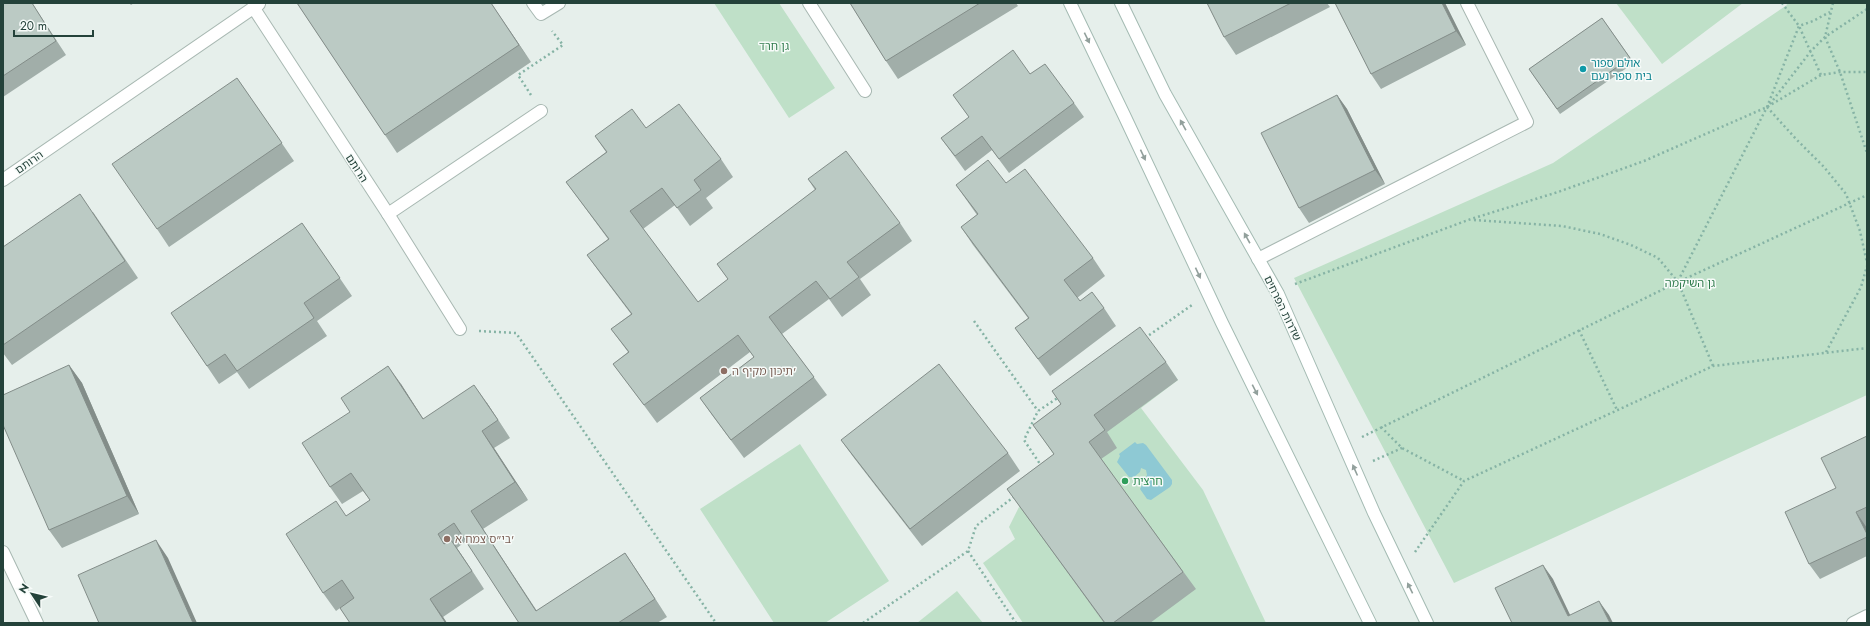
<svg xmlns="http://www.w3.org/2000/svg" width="1870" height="626" font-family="Jost,'Noto Sans Hebrew',sans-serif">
<rect width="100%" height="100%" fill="#e6efeb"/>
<!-- green -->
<path fill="#bfe0c8" d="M714,3h65l56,85 -46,30z
M1616,3h127l-81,61z
M1786,3h81v392l-413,188 -160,-305 259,-115 234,-158z
M1153,345l25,35 -37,28 62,82 63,133h-243l-40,-60 32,-24 -6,-12 10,-20 47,-35 -21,-30 28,-21z
M800,444l89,137 -64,42h-51l-74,-114z
M957,591l26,32h-66z"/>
<!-- water -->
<path fill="#8ec9d4" d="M1135,442l2,2 6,-1 3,2 26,35v4l-2,3 -19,13 -4,-1 -7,-10 7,-14 -1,-5 -5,-2 -1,4 -6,5h-5l-12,-15 3,-6 -1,-2z"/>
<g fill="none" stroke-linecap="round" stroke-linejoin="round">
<defs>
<path id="lane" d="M533,3l8,11 18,-11
M809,3l56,88
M388,214l153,-103
M1258,259l269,-137 -60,-119"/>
<path id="street" d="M253,7l135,207 72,115
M3,180l256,-176
M3,552l34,71
M1853,623l14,-7"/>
<path id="secondary" d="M1070,3l54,112 98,208 148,300
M1121,3l44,91 113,200 96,219 53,110"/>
</defs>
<!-- lane casing -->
<use href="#lane" stroke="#a8b8b2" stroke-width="14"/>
<!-- street casing -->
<use href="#street" stroke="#a8b8b2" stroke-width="14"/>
<!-- secondary casing -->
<use href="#secondary" stroke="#a4bbb3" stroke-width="14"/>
<!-- path -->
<path stroke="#86b3a5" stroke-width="2.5" stroke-dasharray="2 3" stroke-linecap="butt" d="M1782,3l17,23 22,49
M1833,3l-8,34 15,35 27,81
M531,95l-13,-20 45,-30 -11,-14
M1770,104l41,-53 14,-14 42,-28
M1767,107l29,32 28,28 22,27 14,37 7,32
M1474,220l88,6 38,8 31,11 27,13 20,24 35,84
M1678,281l89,-174 32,-81 14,-5 17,-9
M1295,284l176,-65 87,-27 86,-31 123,-54 54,-32 19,-3h27
M974,321l64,90
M1579,330l38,80
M479,331l37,2 200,290
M1145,338l47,-33
M1826,352l35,-65 6,-21
M1381,427l21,21 62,33
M1362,437l316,-155 189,-87
M1373,461l29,-13
M1042,467l-18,-27 14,-29 21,-14
M968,551l48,72
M1415,552l49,-71 249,-115 154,-18
M863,623l105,-72 8,-25 39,-30"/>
<!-- lane -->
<use href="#lane" stroke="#fff" stroke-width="12"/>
<!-- street -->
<use href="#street" stroke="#fff" stroke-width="12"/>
<!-- secondary -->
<use href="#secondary" stroke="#fff" stroke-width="12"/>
</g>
<!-- wall -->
<path fill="#a1aea9" d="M3,3h29l34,52 -63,42z
M129,3h5l-3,2z
M297,3h194l40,59 -134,91z
M850,3h166l2,3 -120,73 -12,-18z
M1207,3h120l3,4 -94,48 -12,-18z
M1335,3h110l21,42 -85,44 -10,-15z
M1602,18l32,45 -74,51 -31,-45z
M1030,74l44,29 10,14 -75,56 -17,-23 -27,21 -24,-33 28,-21 -16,-22z
M237,78l57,83 -125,86 -12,-18z
M1337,95l10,14 38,75 -76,39 -10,-15z
M646,128l75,31 12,18 -27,21 7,10 -23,18 -15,-21 -32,24 55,73 30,-23 -11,-15 98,-74 -7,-11 92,44 12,18 -52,38 11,16 -29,22 -13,-18 -47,35 45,61 -83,63 -32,-43 -12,-17 54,-41 -4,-5 -93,71 -31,-42 -13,-17 15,-12 -17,-23 20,-15 -31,-41 -13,-18 21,-16 -42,-57 40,-30 -11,-16z
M1006,183l87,75 12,18 -28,22 3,3 24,7 12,18 -66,50 -35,-48 13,-10 -55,-73 -12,-18 16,-12 -21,-30z
M93,212l45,66 -126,87 -9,-12v-106z
M302,223l50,73 -35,25 10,15 -78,53 -12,-17 -18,12 -48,-71z
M1166,362l12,18 -71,52 10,16 -16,11 95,130 -46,34h-46l-97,-134 47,-35 -21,-29 28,-21 -9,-13z
M69,365l13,18 57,131 -77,34 -13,-18z
M401,384l22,35 64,-16 23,35 -16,10 34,52 -45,29 54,82 88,-58 12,18 30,46 -10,6h-138l-53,-82 -9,7 27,41 -41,28 4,6h-97l-10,-15 -4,3 -13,-18 23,-77 24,-16 -7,-9 -21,13 -12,-17z
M1867,436v90l-1,1 1,1v28l-47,23 -11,-15 27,-76z
M841,440l167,13 12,18 -98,75 -68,-88z"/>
<!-- shaded-wall -->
<path fill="#838d89" d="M491,3l40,59 -12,-17z
M1442,3h3l21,42 -10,-14z
M1337,95l10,14 38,75 -10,-14z
M69,365l13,18 57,131 -12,-18z
M388,366l13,18 34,53 -12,-18z
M474,385l13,18 23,35 -12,-18z
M482,431l12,17 34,52 -13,-18z
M471,511l12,18 61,94 -8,-12z
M1856,512l11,16v6z
M156,540l12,18 29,65h-4z
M451,540l12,17 21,32 -12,-18z
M625,553l12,18 30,46 -12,-18z
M1543,565l10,14 21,44 -6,-7z
M430,599l13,18 4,6h-1z
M1599,601l10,14 4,8h-3z"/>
<!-- building -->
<path fill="#bbcac4" stroke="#838d89" d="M3,3h29l24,38 -53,35z
M297,3h194l28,42 -134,90z
M850,3h130l-94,58z
M1207,3h84l-67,34z
M1335,3h107l14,28 -85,43z
M1602,18l28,40 -73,51 -28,-40z
M1013,50l17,24 15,-10 29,39 -75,56 -17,-23 -27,20 -14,-18 28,-21 -16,-22z
M237,78l45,65 -125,86 -45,-65z
M1337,95l38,75 -76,38 -38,-75z
M679,104l42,55 -27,21 7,10 -24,18 -15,-20 -32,23 68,91 30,-23 -11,-15 99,-75 -8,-10 38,-28 54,72 -53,39 12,15 -29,22 -14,-18 -47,36 45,60 -83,63 -31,-42 54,-41 -16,-22 -94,70 -31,-41 16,-12 -18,-23 21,-15 -45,-59 22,-16 -43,-57 41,-30 -12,-16 37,-27 14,19z
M988,160l18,23 19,-14 68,89 -29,22 16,21 12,-9 12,16 -66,51 -23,-31 14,-10 -68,-91 17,-13 -22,-29z
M80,194l45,67 -122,84v-98z
M302,223l38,55 -36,25 10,15 -77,53 -12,-17 -18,12 -36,-53z
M1140,327l26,35 -72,53 11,15 -16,12 94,130 -70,51h-8l-98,-134 47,-35 -21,-29 28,-21 -9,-13z
M939,364l69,89 -98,76 -69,-89z
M69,365l58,131 -78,34 -46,-105v-30z
M388,366l35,53 51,-34 24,35 -16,11 33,51 -44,29 65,100 89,-58 30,46 -37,24h-99l-65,-100 -16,11 6,10 7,-4 21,31 -42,28 15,23 -1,1h-94l-10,-15 14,-10 -12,-18 -19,13 -37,-59 50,-33 10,15 24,-16 -19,-27 -21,14 -28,-44 48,-31 -9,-14z
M1867,436v71l-11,5 11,22v3l-58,27 -24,-52 51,-24 -15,-30z
M156,540l37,83h-94l-21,-48z
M1543,565l25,51 31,-15 11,22h-98l-17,-35z"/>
<!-- one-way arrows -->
<defs><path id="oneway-solid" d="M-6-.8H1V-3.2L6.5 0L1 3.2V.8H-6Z"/></defs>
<g fill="#92a09c">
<use href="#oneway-solid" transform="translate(1087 38) rotate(64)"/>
<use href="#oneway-solid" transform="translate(1183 125) rotate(-119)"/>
<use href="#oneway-solid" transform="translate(1143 155) rotate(65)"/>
<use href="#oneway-solid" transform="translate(1247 238) rotate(-119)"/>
<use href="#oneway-solid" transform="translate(1198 273) rotate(65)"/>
<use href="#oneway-solid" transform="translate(1255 390) rotate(63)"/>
<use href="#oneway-solid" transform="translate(1355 470) rotate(-114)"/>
<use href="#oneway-solid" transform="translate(1410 588) rotate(-116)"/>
</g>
<!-- markers -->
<circle fill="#0f9aa8" stroke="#f7fbf9" stroke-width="1.5" cx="1583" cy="69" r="4"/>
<g fill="#8d6e63" stroke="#f7fbf9" stroke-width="1.5">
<circle cx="724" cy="371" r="4"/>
<circle cx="447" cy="539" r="4"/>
</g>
<circle fill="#2e9e5b" stroke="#f7fbf9" stroke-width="1.5" cx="1125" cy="481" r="4"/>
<g text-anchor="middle" stroke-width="3" stroke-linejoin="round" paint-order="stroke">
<!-- park labels -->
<g font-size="11" fill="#2d7a4b" stroke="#f7fbf9">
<text x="774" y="50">גן חרד</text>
<text x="1690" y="287">גן השיקמה</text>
</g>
<!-- culture labels -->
<g font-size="11" fill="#0d838f" stroke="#f7fbf9" text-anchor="start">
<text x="1591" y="67">אולם ספור<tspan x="1591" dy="13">בית ספר נעם</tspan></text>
</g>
<!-- street labels -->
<g font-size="11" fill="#24423a" stroke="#f7fbf9">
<text transform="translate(29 162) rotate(-35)" y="4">הרותם</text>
<text transform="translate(357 168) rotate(57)" y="4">הרותם</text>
<text transform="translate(1283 308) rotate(64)" y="4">שדרות הפרחים</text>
</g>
<!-- education labels -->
<g font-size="11" fill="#785e54" stroke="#f7fbf9" text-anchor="start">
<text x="732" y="375">תיכון מקיף ה'</text>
<text x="455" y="543">בי"ס צמח א'</text>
</g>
<!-- leisure labels -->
<g font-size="11" fill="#27864d" stroke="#f7fbf9" text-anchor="start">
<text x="1133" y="485">חרצית</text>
</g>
</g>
<!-- border -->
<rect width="1870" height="626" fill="none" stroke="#24423a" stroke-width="8"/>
<!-- north arrow -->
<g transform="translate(32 594) rotate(305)" stroke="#f7fbf9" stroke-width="3" paint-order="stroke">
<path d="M0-3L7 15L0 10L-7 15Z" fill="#24423a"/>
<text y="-6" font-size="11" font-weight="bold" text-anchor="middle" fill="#24423a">N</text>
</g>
<!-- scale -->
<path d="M14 30v6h79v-6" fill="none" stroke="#24423a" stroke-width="2"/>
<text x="20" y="30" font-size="12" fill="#24423a" stroke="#f7fbf9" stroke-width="3" paint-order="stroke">20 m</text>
</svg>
